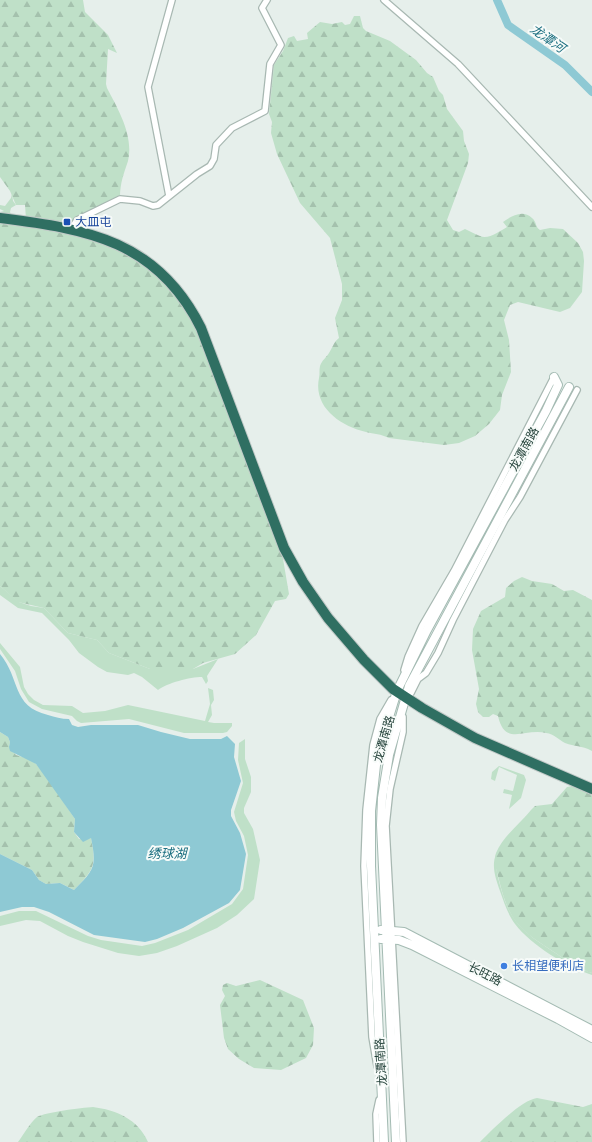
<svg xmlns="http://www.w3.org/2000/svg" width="592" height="1142" font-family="Inter,'Noto Sans SC',sans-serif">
<defs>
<pattern id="forest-firs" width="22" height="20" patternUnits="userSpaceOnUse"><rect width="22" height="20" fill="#bfe0c8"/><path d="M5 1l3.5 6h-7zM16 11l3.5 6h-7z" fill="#a4c1ad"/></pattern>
</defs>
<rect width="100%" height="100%" fill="#e6efeb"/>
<!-- green -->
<path fill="#bfe0c8" d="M12,194l1,7 3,4 -5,3 -1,4 1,2 15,2v3l-26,-3v-4l4,-1 -4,-2v-4l5,1 6,-8z
M0,586l19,16 12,4 13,2 24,25 29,7 12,13 41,16h43l25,-10 -11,17 1,5 -2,3 -4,-7c-12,0 -35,6 -44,13l-16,-13 -8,-4 -6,2 -21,-3 -9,-5 -19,-14 -10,-13 -27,-27 -24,-5 -18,-13z
M0,643l20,24 4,20 4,7 6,6 9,5 29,1 11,7 22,-2 23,-6 77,16 5,-17 -2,-16 5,2 1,10 -3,5 1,10 -4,7 6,1h18v3l-5,6 -4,1h-39l-55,-14 -48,4 -4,-2 -5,-5 -30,-7 -13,-7 -8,-13 -6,-18 -15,-22z
M245,739v20l6,18v15l-7,16v5l9,16 7,31 -6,39 -17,16 -20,13 -40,18 -20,7 -18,3 -21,-3 -35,-11 -15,-6 -28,-15 -14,-1 -26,6v-10l19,-5h17l52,25 13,4 41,6 13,-3 33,-13 44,-26 11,-15 5,-34 -4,-19 -8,-15 -2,-9 9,-29 -5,-23 1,-17z
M499,766l25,9 2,5 -5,18 -12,11 3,-14 -9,-2 1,-4 9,2 4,-16 -18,-8 -4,14 -4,-2 1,-7z
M496,854c-1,11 1,20 4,31 10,39 25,48 57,69 11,8 22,15 35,19v2c-25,-8 -61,-30 -77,-51 -7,-9 -11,-22 -15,-33 -4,-12 -9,-24 -4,-37z"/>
<!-- forest -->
<path fill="url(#forest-firs)" d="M0,0h83l2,12 23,23 9,18 -9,-4 -2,35 1,4c11,21 27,48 21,73 -4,12 -8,22 -8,36l-47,24 -11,-1 -1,4 -35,-5 -1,-14h-9l-6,-14 -10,-14z
M354,16h6l3,12 3,3 24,10 26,19 11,13 6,4 6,14 4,4 4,14 16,22 1,10 5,13 -1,9 -21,57 6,10 6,2 6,-3c5,2 9,5 15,7 8,4 20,-5 27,-9l-4,-5c8,-6 20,-13 29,-4 5,4 3,9 8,12l10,-2 13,1 15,14 5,9 1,9 -2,31 -12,16 -10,4 -42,-10 -8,3 -6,15 5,20 2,32 -9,23 -2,15 -11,14 -14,12 -16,7 -15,2 -55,-7c-8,-4 -15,-4 -23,-6 -26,-6 -53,-25 -47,-54 1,-4 0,-8 1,-12 2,-6 6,-8 9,-13 4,-6 4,-10 10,-15l-4,-20 7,-18v-16l-12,-46 -30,-35 -23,-49 -6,-21 1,-11 -3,-8 5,-49 9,-14 5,-13 6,-2 3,5 11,-2 -1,-6 13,-11 12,2 10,-2 3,3 5,-1z
M0,221l65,10 53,16 45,32 31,42 54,141 24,69 10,22 7,41 -3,5 -11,2 -19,34 -21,19 -32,9 -10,6h-43l-41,-16 -12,-13 -29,-7 -24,-25 -26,-6 -18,-16z
M522,577l10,4 20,3 12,7 9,-1 19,10v151c-11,-6 -17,-4 -27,-8 -6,-3 -11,-9 -19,-10 -22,-5 -41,14 -48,-17l-5,-2 -4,3h-6l-5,-5 -2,-8 3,-15 -7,-39 1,-21 8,-18 24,-14 1,-9 8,-7z
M0,732l8,5 2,5 -1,5 7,8 13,4 7,5 10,12 29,43 -1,13 5,7 12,-1c6,29 2,32 -17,52l-14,-7 -14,1 -7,-4 -7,-10 -32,-16z
M578,785l14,8v180c-13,-4 -24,-11 -35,-19 -36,-24 -47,-29 -58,-74 -2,-8 -6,-18 -3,-27 7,-17 24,-29 35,-43l4,-4 17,-2 15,-17z
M260,980l43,20 11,28 -1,17 -7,13 -25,12 -27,-2 -15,-9 -11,-10 -4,-11 -4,-33 5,-9 -3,-6 1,-5 4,-2 9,3z
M537,1098l46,9 9,-3v38h-112c12,-12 41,-42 57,-44z
M93,1107c23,3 45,12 55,35h-130c6,-8 11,-18 19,-25 9,-5 44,-9 56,-10z"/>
<!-- water -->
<path fill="#8ec9d4" d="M0,654c21,25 11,52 48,61 7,2 13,4 21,4l3,6 6,2 13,-2h47l23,7 29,7h31l6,-3 8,8 -1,13 7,24 -10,29v6l9,17 6,21 -6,36 -11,13 -46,25 -26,11 -12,3 -51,-7 -45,-23 -15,-5h-12l-22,5v-58l32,16 7,10 7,4 14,-1 14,7c20,-20 23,-23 17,-52l-8,4 -9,-10 1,-13 -39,-55 -26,-13 -1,-4 1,-5 -2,-5 -8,-5z"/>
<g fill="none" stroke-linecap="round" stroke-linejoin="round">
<!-- river -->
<path stroke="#8ec9d4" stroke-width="8" d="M497,0l11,25 57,40 27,27"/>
<defs>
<path id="street" d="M384,0l74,64 134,143
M169,196l-21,-109 24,-87
M71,229l6,-9 43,-21 20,2 13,5 5,-1 39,-31 13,-8 4,-7 2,-14 16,-17 33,-17 5,-47 11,-19 -19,-37 5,-8
M404,670l4,-13 14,-31 32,-55 100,-194
M411,693l7,-14 8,-6 12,-20 15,-33 52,-100 15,-23 57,-107
M377,1066l-5,-29 -8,-171 2,-56 7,-65 7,-26 11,-19
M377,1142l-1,-28 3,-14
M403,1142l-17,-316 4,-37 13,-57v-15"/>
<path id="secondary" d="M381,930l23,2 188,98
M381,939l18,1 13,5 146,74 34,19
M384,1142l-13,-276v-55l6,-55 20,-65 30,-61 119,-219 12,-26 -4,-8
M396,1142l-15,-317 1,-27 7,-43 20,-69 160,-299"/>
<path id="highway" d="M0,218c88,11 158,23 201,110l83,220 19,34 25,36 36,42 29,29 29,19 53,30 117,51"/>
</defs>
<!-- street casing -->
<use href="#street" stroke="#a8b8b2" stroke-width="8"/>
<!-- secondary casing -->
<use href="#secondary" stroke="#a4bbb3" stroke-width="10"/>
<!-- highway casing -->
<use href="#highway" stroke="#c2cac8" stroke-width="12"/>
<!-- street -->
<use href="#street" stroke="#fff" stroke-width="5.5"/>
<!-- secondary -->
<use href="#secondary" stroke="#fff" stroke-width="8"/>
<!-- highway -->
<use href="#highway" stroke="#2f6f62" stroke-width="10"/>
</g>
<!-- markers -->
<rect fill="#1a4fb4" stroke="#f7fbf9" stroke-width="1.5" x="63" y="218" width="8" height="8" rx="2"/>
<circle fill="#3f7fe0" stroke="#f7fbf9" stroke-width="1.5" cx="504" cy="966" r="4"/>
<g text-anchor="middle" stroke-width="4" stroke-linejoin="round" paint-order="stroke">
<!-- transit labels -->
<g font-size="12" fill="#164399" stroke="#f7fbf9" text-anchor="start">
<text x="75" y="226">大皿屯</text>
</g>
<!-- street labels -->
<g font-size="12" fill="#24423a" stroke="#f7fbf9">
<text transform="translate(524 449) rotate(-61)" y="4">龙潭南路</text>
<text transform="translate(384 739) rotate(-74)" y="4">龙潭南路</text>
<text transform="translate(485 974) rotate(27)" y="4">长旺路</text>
<text transform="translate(381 1062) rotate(-94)" y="4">龙潭南路</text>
</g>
<!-- shop labels -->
<g font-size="12" fill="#366cbe" stroke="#f7fbf9" text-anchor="start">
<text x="512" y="970">长相望便利店</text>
</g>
<!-- water labels -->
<g font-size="13" font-style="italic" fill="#1c6f80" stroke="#f7fbf9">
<text transform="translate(548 38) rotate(35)" y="5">龙潭河</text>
<text x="167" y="858">绣球湖</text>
</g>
</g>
</svg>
